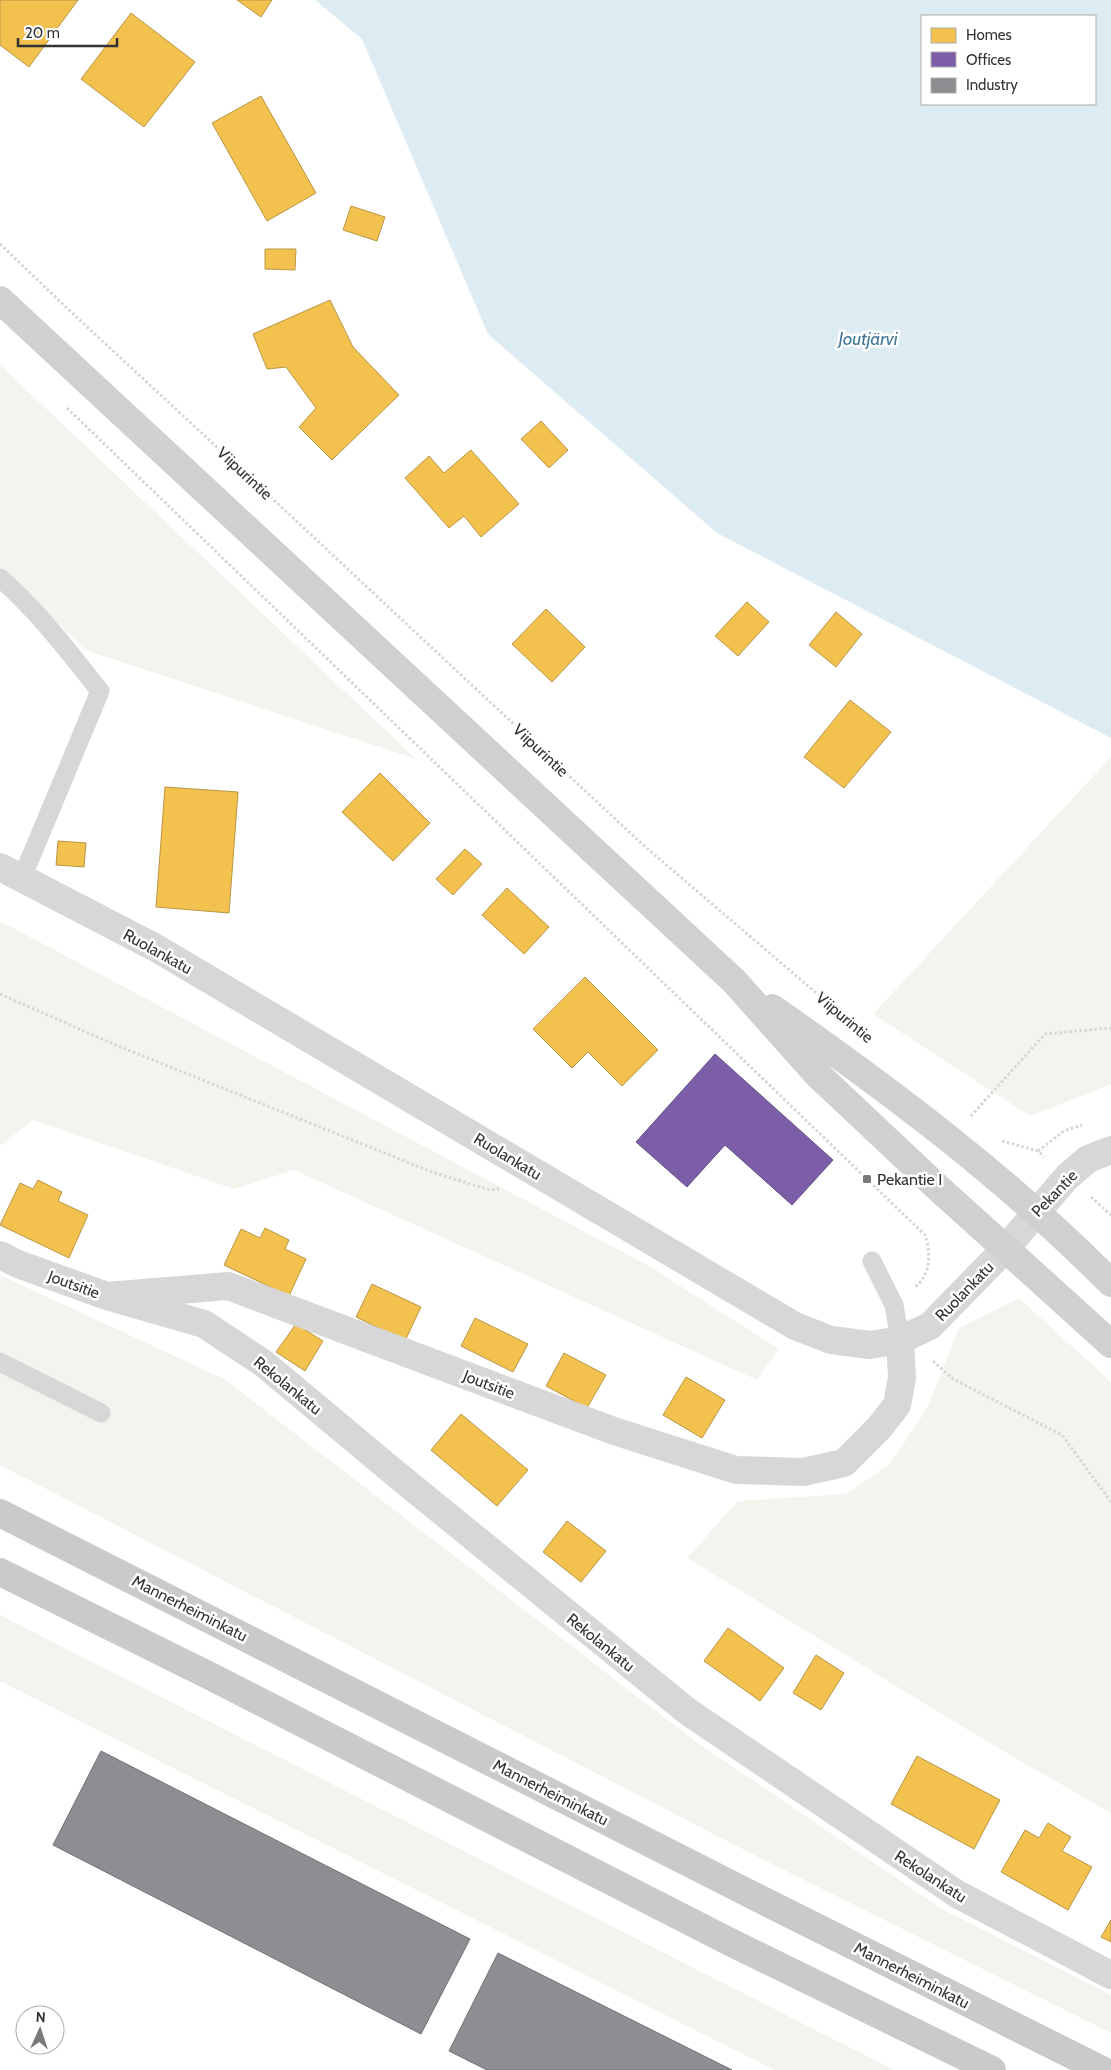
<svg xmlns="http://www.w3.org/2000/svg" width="1111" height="2070" font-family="Cabin,sans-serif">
<rect width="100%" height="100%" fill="#fff"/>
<!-- green -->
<path fill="#f1f5ed" d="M0,365l416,394 -331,-109 -85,-84z
M1111,757v327l-81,32 -157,-102z
M0,921l649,345 130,83 -22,31 -463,-210 -60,19 -201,-69 -33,26z
M0,1275l224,104 471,362 247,168 169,86v38l-355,-177 -756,-391z
M1019,1298l92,84v431l-120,-69 -304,-186 51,-57 108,-7 44,-30 38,-57 31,-79z
M0,1615l894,455h-119l-775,-389z"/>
<!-- water -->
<path fill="#ddebf3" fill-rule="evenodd" d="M315,0h796v738l-394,-205 -229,-199 -126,-295zM922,16h173v88h-173z"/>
<!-- homes -->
<path fill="#f2c14e" stroke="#b99646" d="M0,0h78l-49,67 -29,-22z
M237,0h35l-11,17z
M131,13l64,49 -51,65 -63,-48z
M261,96l55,97 -49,28 -55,-98z
M351,206l34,11 -8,24 -34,-11z
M265,249h31l-1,21 -30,-1z
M330,300l23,47 46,48 -67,65 -33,-33 17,-19 -30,-41 -19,2 -14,-35z
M541,421l27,29 -19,18 -28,-29z
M471,450l48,54 -38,33 -17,-21 -15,12 -44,-50 24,-22 15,17z
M747,602l22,20 -31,34 -23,-20z
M546,609l39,38 -33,35 -40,-38z
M836,612l26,22 -26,33 -27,-22z
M850,700l41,32 -47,56 -40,-31z
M380,773l50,50 -37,38 -51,-49z
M165,787l73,5 -9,121 -73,-6z
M58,841l28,2 -2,24 -28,-2z
M465,849l17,15 -29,31 -17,-16z
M507,888l42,39 -25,27 -42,-39z
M585,977l73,73 -36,36 -34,-34 -16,16 -39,-39z
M38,1180l24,12 -4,9 30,14 -19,43 -69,-33 20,-42 13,6z
M265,1228l24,12 -4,9 21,10 -17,37 -65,-31 17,-36 19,9z
M372,1284l49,23 -16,34 -49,-24z
M475,1318l53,26 -15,28 -52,-26z
M296,1324l27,17 -18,30 -29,-19z
M564,1353l42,22 -19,33 -41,-22z
M686,1377l39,23 -23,38 -39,-23z
M461,1414l67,56 -31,36 -66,-56z
M567,1521l39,30 -25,31 -38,-30z
M728,1628l56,40 -24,33 -56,-40z
M816,1655l28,18 -23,37 -28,-17z
M917,1756l83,44 -26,49 -83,-45z
M1048,1823l23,14 -9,14 30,16 -24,43 -67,-38 24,-42 14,8z
M1111,1920v22l-10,-5z"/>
<!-- offices -->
<path fill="#7b5ea7" stroke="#655184" d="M715,1054l118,106 -41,45 -67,-60 -38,42 -51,-45z"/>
<!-- industry -->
<path fill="#8d8d92" stroke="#727276" d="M101,1751l369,188 -49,95 -368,-189z
M498,1953l234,117h-245l-38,-19z"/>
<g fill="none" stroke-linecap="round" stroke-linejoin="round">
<!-- path -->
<path stroke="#d6d6d6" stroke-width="3" stroke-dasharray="2.5 2.5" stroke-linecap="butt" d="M0,244l70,67 191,177 381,356 214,183
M67,408l858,827c6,17 6,40 -10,52
M0,994l118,52 314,126 58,18 10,-1
M971,1116l74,-82 66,-6
M1002,1141l36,10 6,6
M1038,1151l26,-20 18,-6
M1091,1197l20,18
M933,1361l20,18 109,56 49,67"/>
<!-- service -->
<path stroke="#d7d7d7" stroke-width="19" d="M0,578c38,33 69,74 100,113l-78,187
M872,1261l22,44 6,35
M0,1362l101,51"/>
<!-- minor -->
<path stroke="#d7d7d7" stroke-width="28" d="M0,867l156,81 639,378 36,14 39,5 30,-5 30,-14 76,-78 61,-71 21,-18 23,-9
M0,1255l18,9 89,32 121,-10 386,145 122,39 67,2 41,-9 35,-35 18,-23 5,-27 -2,-38
M107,1296l97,28 59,39 133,111 291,237 270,183 154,81"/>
<!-- secondary -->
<path stroke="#d0d0d0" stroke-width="28" d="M0,300l734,681 83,93 119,112 175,158
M772,1008c119,83 236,171 339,275"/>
<!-- primary -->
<path stroke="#cacaca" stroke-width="28" d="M0,1513l754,383 348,174
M0,1572l212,105 522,267 258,126"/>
</g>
<!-- markers -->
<rect fill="#7a7a7a" stroke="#fff" stroke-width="2" x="862" y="1174" width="10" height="10" rx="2.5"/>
<g text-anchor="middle" stroke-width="5" stroke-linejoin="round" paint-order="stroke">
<!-- street labels -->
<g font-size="16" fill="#333" stroke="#fff">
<text transform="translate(245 473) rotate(43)" y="6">Viipurintie</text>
<text transform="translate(541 750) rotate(43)" y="6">Viipurintie</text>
<text transform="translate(158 951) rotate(29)" y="6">Ruolankatu</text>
<text transform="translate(845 1017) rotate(40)" y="6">Viipurintie</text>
<text transform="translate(508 1156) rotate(31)" y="6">Ruolankatu</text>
<text transform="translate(1054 1193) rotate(-46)" y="6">Pekantie</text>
<text transform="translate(74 1284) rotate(20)" y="6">Joutsitie</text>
<text transform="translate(964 1291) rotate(-46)" y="6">Ruolankatu</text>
<text transform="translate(489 1384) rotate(21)" y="6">Joutsitie</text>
<text transform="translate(288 1385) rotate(39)" y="6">Rekolankatu</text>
<text transform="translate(190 1608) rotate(27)" y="6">Mannerheiminkatu</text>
<text transform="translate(601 1642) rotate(39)" y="6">Rekolankatu</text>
<text transform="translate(551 1792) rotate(27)" y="6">Mannerheiminkatu</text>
<text transform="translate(931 1876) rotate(33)" y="6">Rekolankatu</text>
<text transform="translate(912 1975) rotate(27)" y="6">Mannerheiminkatu</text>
</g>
<!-- poi labels -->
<g font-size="16" fill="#333" stroke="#fff" text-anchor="start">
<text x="877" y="1185">Pekantie I</text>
</g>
<!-- water labels -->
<g font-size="18" font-style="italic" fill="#3f7597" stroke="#fff">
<text x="868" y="345">Joutjärvi</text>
</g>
</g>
<!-- legend -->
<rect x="921" y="15" width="175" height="90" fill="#ffffff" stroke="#adadad"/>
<rect x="931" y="28" width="25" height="15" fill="#f2c14e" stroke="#adadad"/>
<text x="966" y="40" font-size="15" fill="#333333">Homes</text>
<rect x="931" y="52" width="25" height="15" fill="#7b5ea7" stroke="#adadad"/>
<text x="966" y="65" font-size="15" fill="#333333">Offices</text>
<rect x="931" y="78" width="25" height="15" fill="#8d8d92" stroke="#adadad"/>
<text x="966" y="90" font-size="15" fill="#333333">Industry</text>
<!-- north arrow -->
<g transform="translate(40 2030) rotate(3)"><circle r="24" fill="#ffffff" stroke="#adadad"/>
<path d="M0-4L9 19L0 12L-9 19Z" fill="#7a7a7a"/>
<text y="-8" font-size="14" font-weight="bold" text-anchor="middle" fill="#333333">N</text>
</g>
<!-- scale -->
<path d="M18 38v8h99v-8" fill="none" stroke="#333333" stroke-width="2.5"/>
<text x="25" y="38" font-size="15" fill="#333333" stroke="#ffffff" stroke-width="4" paint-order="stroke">20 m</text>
</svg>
